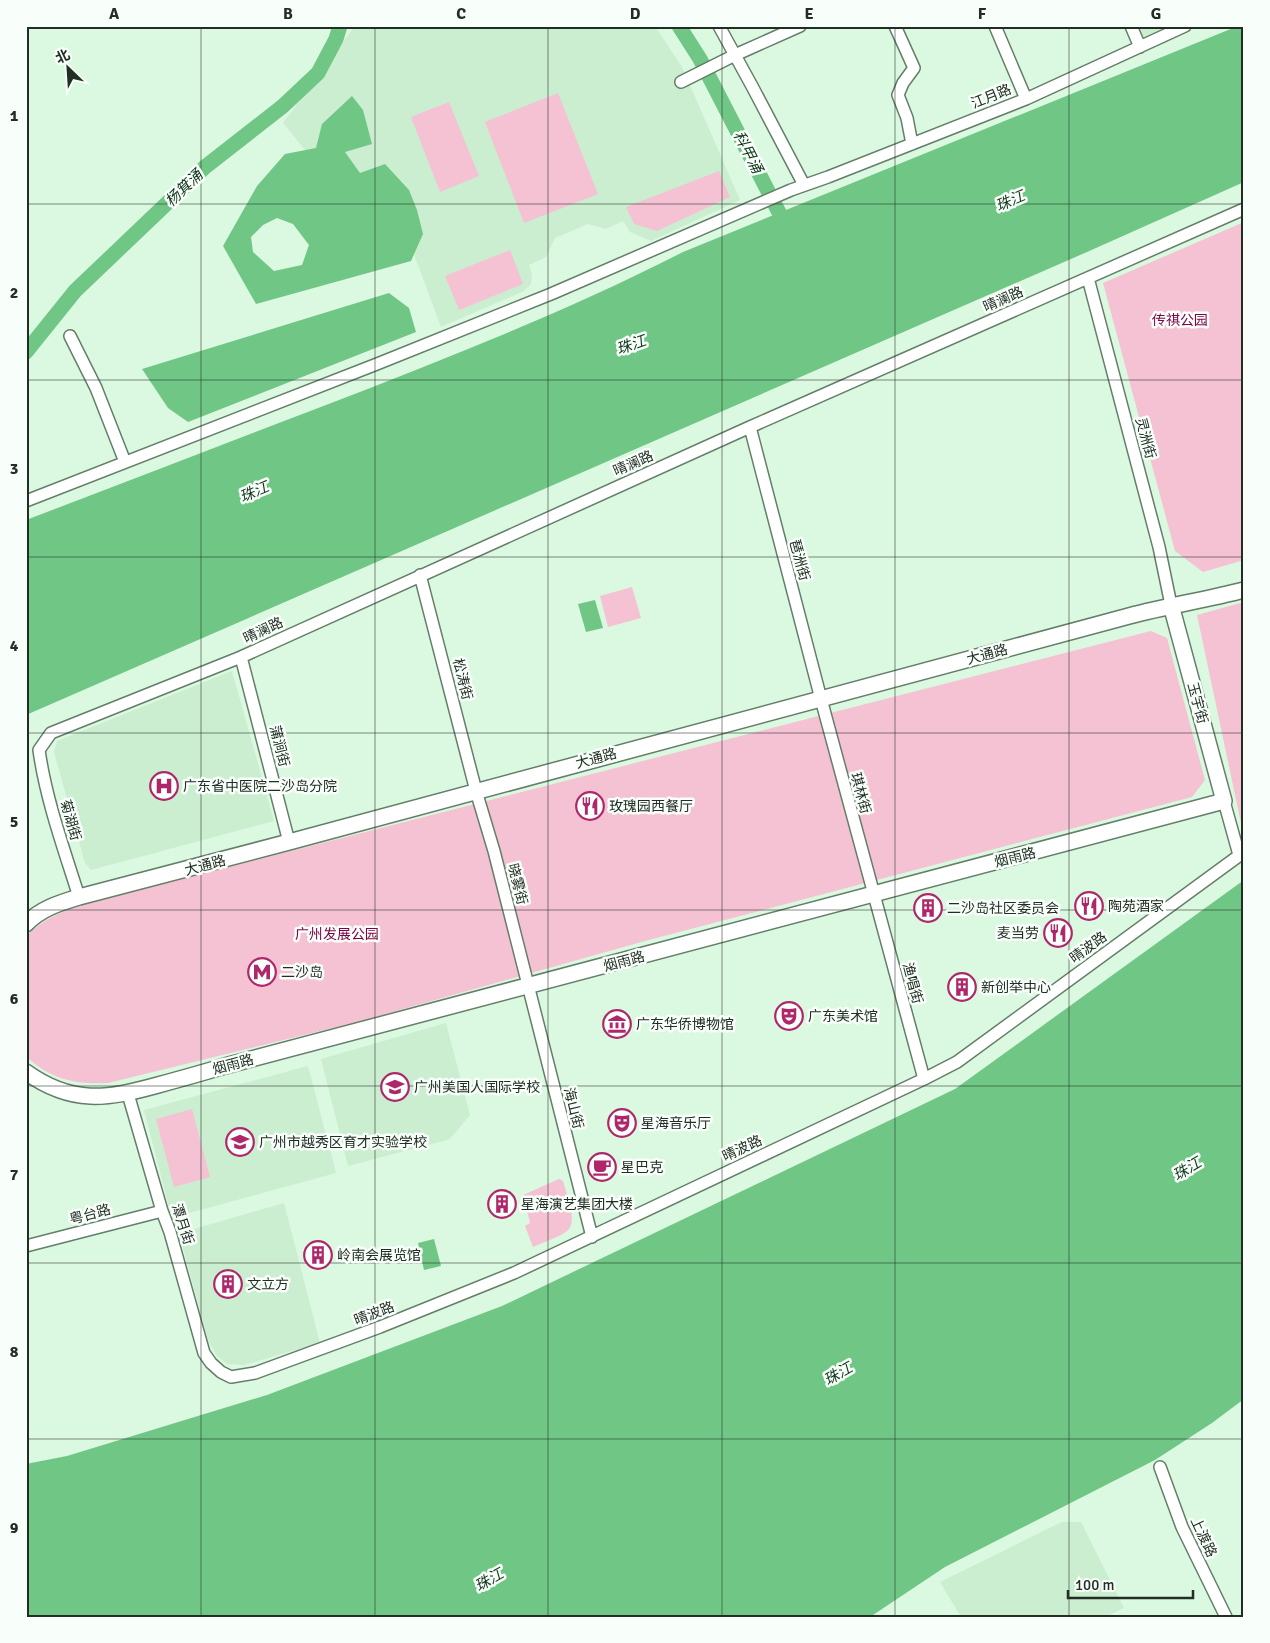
<svg xmlns="http://www.w3.org/2000/svg" width="1270" height="1643" font-family="Signika,'Noto Sans SC',sans-serif">
<rect width="100%" height="100%" fill="#dbf8e0"/>
<!-- built -->
<path fill="#cbedd0" d="M355,26h300l27,41 58,133 -89,41 -21,-9 -7,-11 -17,8 -18,-5 -33,14 -9,19 -17,8 3,10 -1,9 -7,7 -83,36 -26,-70 -7,-30 -52,-44 -50,-32 -23,-28z
M1138,26h31l-26,11z
M232,671l42,150 -183,49 -6,-7 -31,-111 3,-11z
M446,1023l24,92 -20,24 -102,27 -27,-107z
M308,1066l28,107 -154,42 -13,-8 -25,-97z
M284,1203l36,140 -76,22 -17,-1 -10,-8 -9,-16 -28,-103 4,-5z
M1062,1522h19l43,86 -20,9h-143l-21,-35z"/>
<!-- green -->
<path fill="#f5c2d4" d="M558,93l40,101 -74,29 -39,-101z
M449,102l30,74 -39,16 -29,-75z
M719,171l11,26 -73,34 -23,-7 -8,-17z
M1244,222v338l-41,12 -28,-21 -72,-268z
M510,250l13,34 -64,26 -14,-34z
M632,587l9,31 -33,9 -8,-31z
M1244,602v224l-2,2 -45,-213z
M1151,631l16,7 38,142 -13,17 -547,144 -288,81 -249,61c-32,2 -59,-4 -82,-27v-119c15,-17 33,-24 54,-32z
M192,1109l18,68 -36,10 -18,-68z
M559,1179l4,2c3,12 15,40 5,49 -6,6 -26,13 -35,17l-8,-21 5,-3 -7,-28z"/>
<!-- water -->
<path fill="#70c785" fill-rule="evenodd" d="M1238,26h6v156l-157,70 -1061,463v-195c100,-38 200,-77 300,-115 121,-47 242,-94 357,-153z
M352,96l11,14 9,34 -27,8 15,21 25,-9 24,26 8,20 6,24 -12,27 -155,43 -33,-58 34,-60 28,-32 31,-6 6,-24zM277,218l16,6 16,21 -7,20 -28,6 -21,-19 -2,-15 12,-12z
M389,293l20,15 7,24 -228,90 -20,-14 -26,-39z
M595,600l8,28 -17,4 -8,-28z
M1244,880v519l-32,24 -57,37 -210,107 -75,50h-844v-153l41,-8 200,-61 235,-89 453,-217z
M434,1239l7,27 -17,4 -6,-27z"/>
<g fill="none" stroke-linecap="round" stroke-linejoin="round">
<!-- river -->
<path stroke="#70c785" stroke-width="15" d="M679,26l21,33 88,171
M26,352l49,-61 130,-124 78,-61 35,-33 18,-34 4,-13"/>
<defs>
<path id="minor" d="M719,26l34,62 51,97
M895,26l19,42 -11,15 -5,12 9,23 5,26
M995,26l31,73
M1131,26l9,21
M681,82l54,-27 65,-29
M1088,278l71,269 12,58
M70,336l26,52 29,74
M750,427l71,272 103,380
M26,501l351,-137 174,-70 240,-104 37,-13 198,-78 159,-73
M420,575l56,216 18,60 98,386
M241,657l48,185
M1224,801l15,54
M79,897c-15,-48 -33,-97 -40,-147l12,-17 190,-76 509,-230 494,-218
M128,1094l34,117 8,21 34,121 7,10 10,9 10,5 24,-4 125,-46 134,-54 410,-194 33,-17 287,-210
M26,1246l136,-35
M1160,1467l22,60 44,90"/>
<path id="major" d="M26,924c14,-15 33,-21 53,-27l210,-55 840,-226c38,-10 76,-16 115,-26
M26,1072c46,33 81,27 132,13 22,-6 44,-12 67,-19l999,-265 -53,-196"/>
</defs>
<!-- minor casing -->
<use href="#minor" stroke="#647e69" stroke-width="14"/>
<!-- major casing -->
<use href="#major" stroke="#647e69" stroke-width="18"/>
<!-- minor -->
<use href="#minor" stroke="#fff" stroke-width="11"/>
<!-- major -->
<use href="#major" stroke="#fff" stroke-width="15"/>
</g>
<!-- grid -->
<path fill="none" stroke="#222d24" stroke-width="1" stroke-opacity="0.55" d="M201,26v1591M375,26v1591M548,26v1591M722,26v1591M895,26v1591M1069,26v1591M26,204h1218M26,380h1218M26,557h1218M26,733h1218M26,910h1218M26,1086h1218M26,1263h1218M26,1439h1218"/>
<!-- icons -->
<defs>
<symbol id="hospital-ring" viewBox="-11 -11 22 22"><circle r="9.5" fill="#f8fef9" stroke="#af276a" stroke-width="1.5"/><path d="M-5-5h3v3.5h4V-5h3V5h-3V1.5h-4V5h-3Z" fill="#af276a"/></symbol>
<symbol id="restaurant-ring" viewBox="-11 -11 22 22"><circle r="9.5" fill="#f8fef9" stroke="#af276a" stroke-width="1.5"/><path d="M-5-6h1v4h1v-4h1v4h1v-4h1v5L-1.5 .5V6h-2V.5L-5-1ZM5-6V6H3V1.5H1.5Q1.5-4 5-6Z" fill="#af276a"/></symbol>
<symbol id="building-ring" viewBox="-11 -11 22 22"><circle r="9.5" fill="#f8fef9" stroke="#af276a" stroke-width="1.5"/><path d="M-4-6H4V6H1V3H-1V6H-4ZM-2.5-4.3h1.7v1.8h-1.7ZM.8-4.3h1.7v1.8H.8ZM-2.5-1h1.7V.8h-1.7ZM.8-1h1.7V.8H.8Z" fill="#af276a"/></symbol>
<symbol id="metro-ring" viewBox="-11 -11 22 22"><circle r="9.5" fill="#f8fef9" stroke="#af276a" stroke-width="1.5"/><path d="M-5.5 5V-5H-3L0 0L3-5H5.5V5H3V-.5L0 4L-3-.5V5Z" fill="#af276a"/></symbol>
<symbol id="theatre-ring" viewBox="-11 -11 22 22"><circle r="9.5" fill="#f8fef9" stroke="#af276a" stroke-width="1.5"/><path d="M-5-5.5Q0-4 5-5.5V0Q5 5 0 6Q-5 5-5 0ZM-3.3-2.5H-1v1.5H-3.3ZM1-2.5H3.3v1.5H1ZM-2.8 1Q0 5.5 2.8 1Z" fill="#af276a"/></symbol>
<symbol id="museum-ring" viewBox="-11 -11 22 22"><circle r="9.5" fill="#f8fef9" stroke="#af276a" stroke-width="1.5"/><path d="M0-6L6-3V-2H-6V-3ZM-5-1h2V3h-2ZM-1-1h2V3h-2ZM3-1h2V3H3ZM-6 4H6V6H-6Z" fill="#af276a"/></symbol>
<symbol id="school-ring" viewBox="-11 -11 22 22"><circle r="9.5" fill="#f8fef9" stroke="#af276a" stroke-width="1.5"/><path d="M0-5L7-2L0 1L-7-2ZM-4 1L0 2.5L4 1V4Q0 6-4 4Z" fill="#af276a"/></symbol>
<symbol id="cafe-ring" viewBox="-11 -11 22 22"><circle r="9.5" fill="#f8fef9" stroke="#af276a" stroke-width="1.5"/><path d="M-5.5-4.5H6V0H3Q3 3.5 0 3.5H-2.5Q-5.5 3.5-5.5 0ZM3-3.2v2h1.7v-2ZM-6 4.5H4V6H-6Z" fill="#af276a"/></symbol>
</defs>
<g fill-rule="evenodd">
<use href="#hospital-ring" x="148" y="770" width="32" height="32"/>
<use href="#restaurant-ring" x="574" y="790" width="32" height="32"/>
<use href="#restaurant-ring" x="1073" y="890" width="32" height="32"/>
<use href="#building-ring" x="912" y="892" width="32" height="32"/>
<use href="#restaurant-ring" x="1042" y="917" width="32" height="32"/>
<use href="#metro-ring" x="246" y="956" width="32" height="32"/>
<use href="#building-ring" x="946" y="971" width="32" height="32"/>
<use href="#theatre-ring" x="773" y="1000" width="32" height="32"/>
<use href="#museum-ring" x="601" y="1008" width="32" height="32"/>
<use href="#school-ring" x="379" y="1071" width="32" height="32"/>
<use href="#theatre-ring" x="606" y="1107" width="32" height="32"/>
<use href="#school-ring" x="224" y="1126" width="32" height="32"/>
<use href="#cafe-ring" x="586" y="1151" width="32" height="32"/>
<use href="#building-ring" x="486" y="1188" width="32" height="32"/>
<use href="#building-ring" x="302" y="1239" width="32" height="32"/>
<use href="#building-ring" x="212" y="1268" width="32" height="32"/>
</g>
<g text-anchor="middle" stroke-width="5" stroke-linejoin="round" paint-order="stroke">
<!-- street labels -->
<g font-size="14" fill="#222d24" stroke="#f8fef9">
<text transform="translate(991 96) rotate(-22)" y="5">江月路</text>
<text transform="translate(1003 299) rotate(-24)" y="5">晴澜路</text>
<text transform="translate(1146 438) rotate(75)" y="5">灵洲街</text>
<text transform="translate(633 463) rotate(-24)" y="5">晴澜路</text>
<text transform="translate(800 560) rotate(75)" y="5">琶洲街</text>
<text transform="translate(263 630) rotate(-25)" y="5">晴澜路</text>
<text transform="translate(987 654) rotate(-15)" y="5">大通路</text>
<text transform="translate(463 679) rotate(76)" y="5">松涛街</text>
<text transform="translate(1198 703) rotate(75)" y="5">玉宇街</text>
<text transform="translate(280 746) rotate(76)" y="5">蒲涧街</text>
<text transform="translate(596 758) rotate(-15)" y="5">大通路</text>
<text transform="translate(861 793) rotate(75)" y="5">琪林街</text>
<text transform="translate(71 820) rotate(74)" y="5">菊湖街</text>
<text transform="translate(1015 857) rotate(-14)" y="5">烟雨路</text>
<text transform="translate(205 865) rotate(-15)" y="5">大通路</text>
<text transform="translate(518 884) rotate(76)" y="5">晓雾街</text>
<text transform="translate(1088 947) rotate(-36)" y="5">晴波路</text>
<text transform="translate(624 961) rotate(-15)" y="5">烟雨路</text>
<text transform="translate(913 983) rotate(75)" y="5">渔唱街</text>
<text transform="translate(233 1064) rotate(-15)" y="5">烟雨路</text>
<text transform="translate(574 1108) rotate(76)" y="5">海山街</text>
<text transform="translate(742 1148) rotate(-25)" y="5">晴波路</text>
<text transform="translate(90 1214) rotate(-15)" y="5">粤台路</text>
<text transform="translate(183 1224) rotate(72)" y="5">潭月街</text>
<text transform="translate(374 1313) rotate(-21)" y="5">晴波路</text>
<text transform="translate(1204 1537) rotate(65)" y="5">上渡路</text>
</g>
<!-- park labels -->
<g font-size="14" fill="#7e0347" stroke="#f8fef9">
<text x="1180" y="325">传祺公园</text>
<text x="337" y="939">广州发展公园</text>
</g>
<!-- poi labels -->
<g font-size="14" fill="#222d24" stroke="#f8fef9" text-anchor="start">
<text x="183" y="791">广东省中医院二沙岛分院</text>
<text x="609" y="811">玫瑰园西餐厅</text>
<text x="1108" y="911">陶苑酒家</text>
<text x="947" y="913">二沙岛社区委员会</text>
<text x="1039" y="938" text-anchor="end">麦当劳</text>
<text x="281" y="977">二沙岛</text>
<text x="981" y="992">新创举中心</text>
<text x="808" y="1021">广东美术馆</text>
<text x="636" y="1029">广东华侨博物馆</text>
<text x="414" y="1092">广州美国人国际学校</text>
<text x="641" y="1128">星海音乐厅</text>
<text x="259" y="1147">广州市越秀区育才实验学校</text>
<text x="621" y="1172">星巴克</text>
<text x="521" y="1209">星海演艺集团大楼</text>
<text x="337" y="1260">岭南会展览馆</text>
<text x="247" y="1289">文立方</text>
</g>
<!-- water labels -->
<g font-size="15" font-style="italic" fill="#10351b" stroke="#f8fef9">
<text transform="translate(748 152) rotate(63)" y="5">科甲涌</text>
<text transform="translate(184 188) rotate(-44)" y="5">杨箕涌</text>
<text transform="translate(1010 201) rotate(-23)" y="5">珠江</text>
<text transform="translate(631 345) rotate(-19)" y="5">珠江</text>
<text transform="translate(254 492) rotate(-23)" y="5">珠江</text>
<text transform="translate(1187 1169) rotate(-31)" y="5">珠江</text>
<text transform="translate(838 1374) rotate(-30)" y="5">珠江</text>
<text transform="translate(489 1580) rotate(-30)" y="5">珠江</text>
</g>
</g>
<!-- border -->
<rect width="1270" height="1643" fill="none" stroke="#f8fef9" stroke-width="55"/>
<!-- north arrow -->
<g transform="translate(68 68) rotate(335)" stroke="#f8fef9" stroke-width="4" paint-order="stroke">
<path d="M0-4L9 19L0 12L-9 19Z" fill="#222d24"/>
<text y="-8" font-size="14" font-weight="bold" text-anchor="middle" fill="#222d24">北</text>
</g>
<!-- scale -->
<path d="M1068 1590v8h125v-8" fill="none" stroke="#222d24" stroke-width="2.5"/>
<text x="1075" y="1590" font-size="15" fill="#222d24" stroke="#f8fef9" stroke-width="4" paint-order="stroke">100 m</text>
<rect x="28" y="28" width="1214" height="1588" fill="none" stroke="#222d24" stroke-width="2"/>
<g font-size="16" text-anchor="middle" font-weight="bold" fill="#222d24">
<text x="114" y="19">A</text>
<text x="288" y="19">B</text>
<text x="461" y="19">C</text>
<text x="635" y="19">D</text>
<text x="809" y="19">E</text>
<text x="982" y="19">F</text>
<text x="1156" y="19">G</text>
<text x="14" y="121">1</text>
<text x="14" y="298">2</text>
<text x="14" y="474">3</text>
<text x="14" y="651">4</text>
<text x="14" y="827">5</text>
<text x="14" y="1004">6</text>
<text x="14" y="1180">7</text>
<text x="14" y="1357">8</text>
<text x="14" y="1533">9</text>
</g>
</svg>
